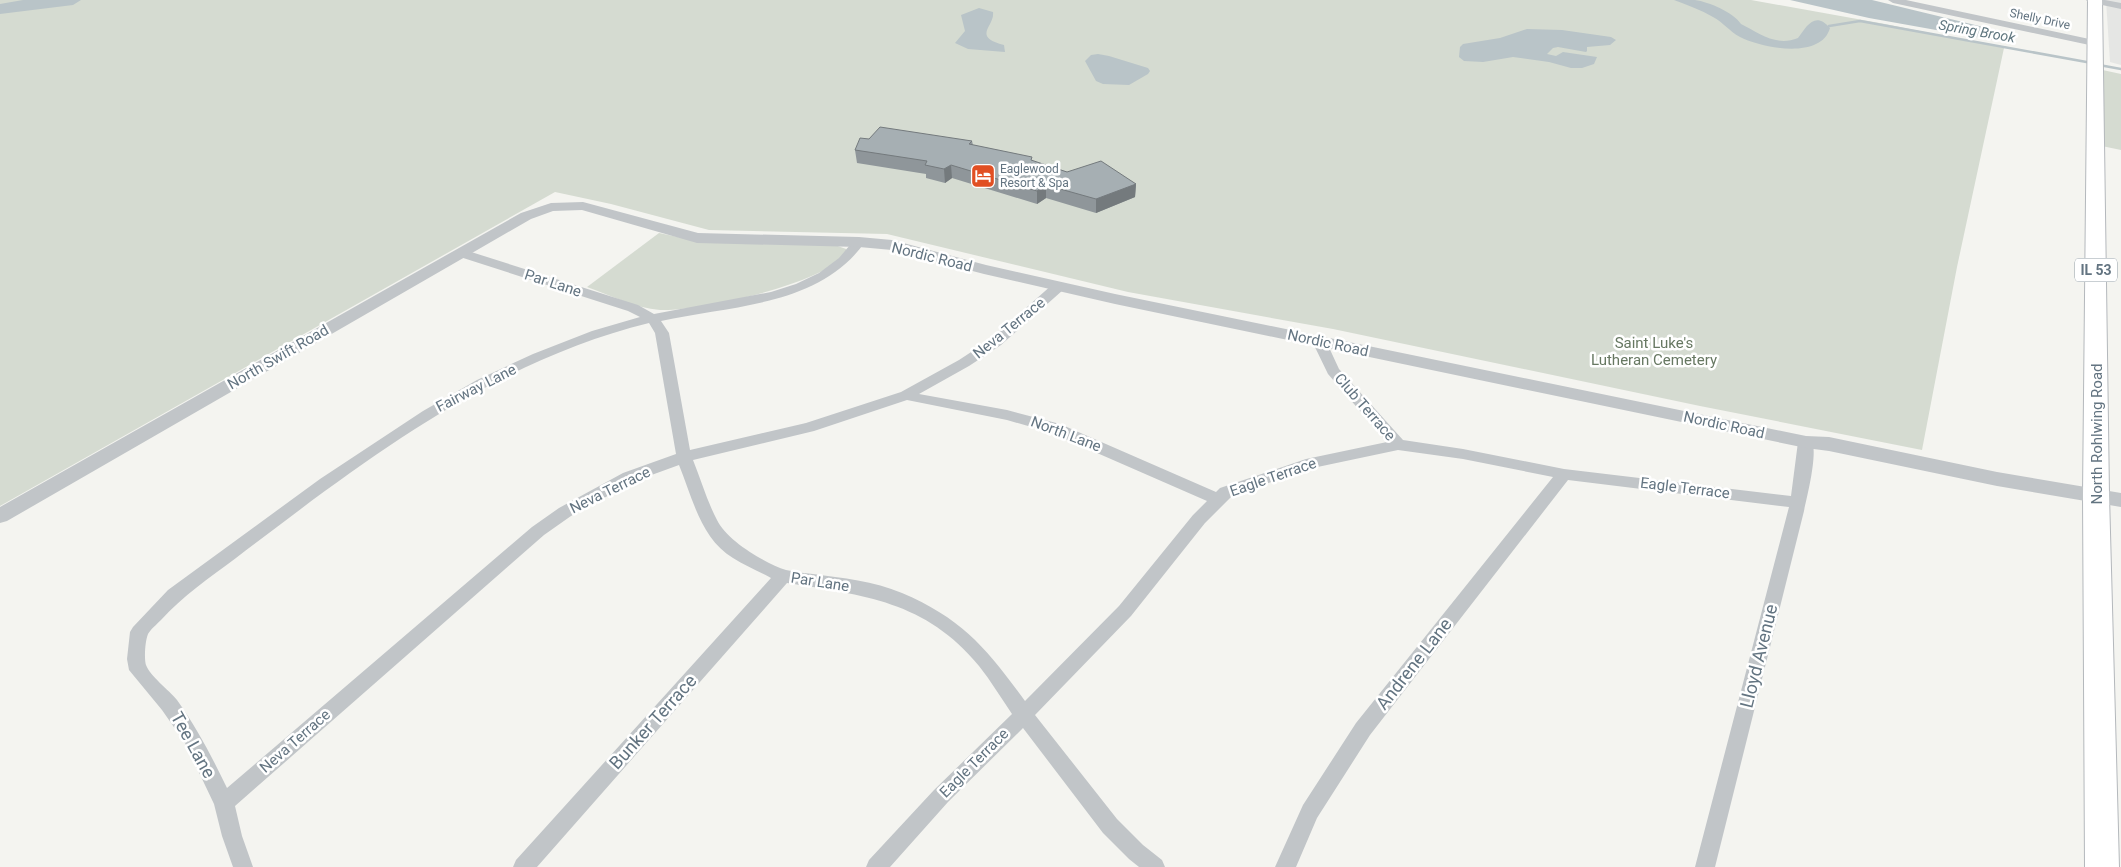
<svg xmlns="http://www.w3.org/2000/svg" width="2121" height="867" font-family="Roboto,sans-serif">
<rect width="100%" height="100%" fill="#f4f4f0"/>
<!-- built -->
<path fill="#e5e6e4" d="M2106,0h15v65l-11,-3z"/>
<!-- green -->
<path fill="#d5dbd1" d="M0,0h1751l134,24 119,24 -47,219 -35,183 -222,-44 -367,-77 -205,-37 -241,-58 -178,-4 -98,-26 -56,-12 -555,314z
M2098,69l23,5v76l-24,-5z
M659,233l33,7 143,5 11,4v5c-23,30 -148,58 -186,56 -25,-2 -50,-15 -73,-23z"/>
<!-- water -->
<path fill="#b9c4c8" d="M23,0h58l-8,5 -73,9v-10z
M1674,0c7,0 14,0 21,0 14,2 38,12 46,24 18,9 35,23 57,14 8,-11 17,-28 32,-10 -9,32 -68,20 -90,9 -11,-6 -16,-14 -27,-20 -12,-7 -26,-12 -39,-17z
M1790,0h82l132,32 7,3 1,4 -1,2 -19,-1 -123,-22z
M979,8l14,4c2,15 -22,24 11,33l1,7 -37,-3 -13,-6 10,-12 -4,-16z
M1527,29l35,1 49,7 5,3 -6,5 -23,2v4l-1,1 -28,-5 -5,1 -6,6 9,2 7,-4 34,5 -3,7 -12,4h-11l-22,-6 -36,-5 -30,5 -19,-1 -5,-4 1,-10 3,-3 37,-6z
M1098,54l11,2 39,12 2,3 -2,3 -19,11 -26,-1 -7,-3 -11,-20 6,-6z"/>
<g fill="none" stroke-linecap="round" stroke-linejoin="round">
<!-- stream -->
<path stroke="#b9c4c8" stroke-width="2.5" d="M1829,26l31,-5 232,42
M2099,65l22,4"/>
<defs>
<path id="primary" d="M2088,0h14l7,495 10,372h-34l-2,-372z"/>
</defs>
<!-- primary casing -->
<use href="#primary" stroke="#b4b8bc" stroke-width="2"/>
<!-- minor -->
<path fill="#c1c5c8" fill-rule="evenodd" d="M1888,0h18l188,40 5,3 -5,3 -201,-43z
M2086,0h19l16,3v6l-33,-7z
M859,238l6,4c-46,65 -134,63 -204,79l8,12 21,117 116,-27 95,-31 58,-32 32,-21 62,-55h10l1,3 -1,3 -62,55 -32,21 -50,28 88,16 53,14 156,68 4,-4 86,-29 81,-17 -59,-68 -16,-33 2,-3h10l2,3 13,28 64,71 60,9 101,20 227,27 7,-54 3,-4 5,-1 5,1c8,13 -4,58 -7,73l-89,356h-20l94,-360 -221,-27 -198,255 -53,83 -21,49h-21l28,-62 53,-82 197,-246 -90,-18 -65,-9 -90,19 -76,27 -27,27 -74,93 -96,99 82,104 26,26 19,15 3,7h-26l-10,-8 -26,-26 -80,-105 -75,74 -58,65h-24l3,-7 65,-70 78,-76c-11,-16 -21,-33 -33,-48 -53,-65 -116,-71 -192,-83l-250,284h-24l3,-7 255,-282c-12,-7 -26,-12 -38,-20 -32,-19 -41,-61 -54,-93l-44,16 -64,35 -27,19 -309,271 7,30 11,31h-20l-11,-31 -8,-32 -29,-61 -23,-33 -33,-40 -2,-11 3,-27 3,-5 35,-37 152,-111 103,-68 54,-31 56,-26 59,-23 48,-14 -12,-6 -171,-55 -2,-3 2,-3h8l173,55 16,9 117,-22 25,-8 23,-11 20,-15 16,-19zM649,323l6,10 21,121 -53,19 -64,35 -27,19 -305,261c-15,-31 -30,-60 -50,-88 -8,-10 -27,-24 -31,-35 -2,-6 -1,-24 2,-31 2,-4 9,-10 13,-14 22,-24 48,-42 75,-62 125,-95 257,-197 413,-235zM907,400l100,20 42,12 158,69 -14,14 -74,91 -94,95c-38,-52 -62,-82 -123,-108 -28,-12 -60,-15 -89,-19 -9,-1 -18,-2 -27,-4 -21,-7 -59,-29 -69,-50 -10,-19 -16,-40 -24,-60l121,-29z"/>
<!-- tertiary -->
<path fill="#c1c5c8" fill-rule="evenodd" d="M583,202l115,31 161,4 33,3 94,25 129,29 691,142 23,1 168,35 124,21v14l-124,-21 -168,-35 -23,-3 -691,-144 -131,-30 -92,-24 -33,-3 -162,-4 -115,-33 -29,1 -22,8 -524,302 -7,2v-16l521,-294 30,-10z"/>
<!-- primary -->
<use href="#primary" fill="#fff" fill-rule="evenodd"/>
</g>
<!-- wall -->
<path fill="#8f969a" d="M869,139l103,2 1,4 59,16 35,11 69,12 -1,13 -39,16 -50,-15 -9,6 -85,-26 -7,5 -19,-5v-4l-69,-11 -2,-13z"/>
<!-- shaded-wall -->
<path fill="#747a7d" d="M951,165l1,13 -7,5 -1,-14z
M1136,184l-1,13 -39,16v-14z
M1046,185v13l-9,6v-13z"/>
<!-- building -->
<path fill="#a6afb3" stroke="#747a7d" d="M880,127l92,14 -3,3 63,13 -1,3 36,12 34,-11 35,23 -40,15 -50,-14 -9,6 -86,-26 -7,4 -19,-4 2,-4 -72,-11 5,-12 9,1z"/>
<!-- icons -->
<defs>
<symbol id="hotel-square" viewBox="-11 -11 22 22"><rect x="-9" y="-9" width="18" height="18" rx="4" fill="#e14f23" stroke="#fff"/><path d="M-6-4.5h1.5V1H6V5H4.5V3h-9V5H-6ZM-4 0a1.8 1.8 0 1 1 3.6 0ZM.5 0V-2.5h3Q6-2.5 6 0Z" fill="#fff"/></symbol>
</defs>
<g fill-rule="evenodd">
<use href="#hotel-square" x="969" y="162" width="28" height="28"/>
</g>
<g text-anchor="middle" stroke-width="5" stroke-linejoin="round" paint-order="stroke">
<!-- far-street labels -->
<g font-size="12" fill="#637481" stroke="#fff">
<text transform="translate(2040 19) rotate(12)" y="4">Shelly Drive</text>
</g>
<!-- far-poi labels -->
<g font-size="12" fill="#637481" stroke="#fff" text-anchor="start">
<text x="1000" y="173">Eaglewood<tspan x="1000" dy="14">Resort &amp; Spa</tspan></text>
</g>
<!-- far-water labels -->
<g font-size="14" font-style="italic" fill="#5f767f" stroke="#fff">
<text transform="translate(1977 31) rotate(10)" y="5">Spring Brook</text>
</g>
<!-- shield labels -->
<rect fill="#fff" stroke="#929ea7" stroke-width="1" x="2075" y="258.5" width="42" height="23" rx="4"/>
<g font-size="14" font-weight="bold" fill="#637481">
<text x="2096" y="275">IL 53</text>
</g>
<!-- street labels -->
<g font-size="15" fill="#637481" stroke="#fff">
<text transform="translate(932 257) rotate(14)" y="5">Nordic Road</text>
<text transform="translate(553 283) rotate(18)" y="5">Par Lane</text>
<text transform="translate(1009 328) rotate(-39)" y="5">Neva Terrace</text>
<text transform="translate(1328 343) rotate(12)" y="5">Nordic Road</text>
<text transform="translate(278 357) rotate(-30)" y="5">North Swift Road</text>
<text transform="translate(476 388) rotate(-27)" y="5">Fairway Lane</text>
<text transform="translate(1365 407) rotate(49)" y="5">Club Terrace</text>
<text transform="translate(1724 425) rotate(12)" y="5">Nordic Road</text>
<text transform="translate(1066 434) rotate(21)" y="5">North Lane</text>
<text transform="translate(2097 434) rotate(-90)" y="5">North Rohlwing Road</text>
<text transform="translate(1273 477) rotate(-19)" y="5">Eagle Terrace</text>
<text transform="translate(1685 488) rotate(7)" y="5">Eagle Terrace</text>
<text transform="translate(610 490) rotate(-26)" y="5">Neva Terrace</text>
<text transform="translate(820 582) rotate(9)" y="5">Par Lane</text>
<text transform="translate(295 741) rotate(-41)" y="5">Neva Terrace</text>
<text transform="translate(974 763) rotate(-45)" y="5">Eagle Terrace</text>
</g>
<!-- park labels -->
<g font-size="15" fill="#677862" stroke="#fff">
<text x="1654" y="348">Saint Luke's<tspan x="1654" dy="17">Lutheran Cemetery</tspan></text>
</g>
<!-- near-street labels -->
<g font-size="18" fill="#637481" stroke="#fff">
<text transform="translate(1759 656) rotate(-76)" y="6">Lloyd Avenue</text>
<text transform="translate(1414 664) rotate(-52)" y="6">Andrene Lane</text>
<text transform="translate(653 722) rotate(-48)" y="6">Bunker Terrace</text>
<text transform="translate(193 745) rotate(61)" y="6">Tee Lane</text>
</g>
</g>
</svg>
